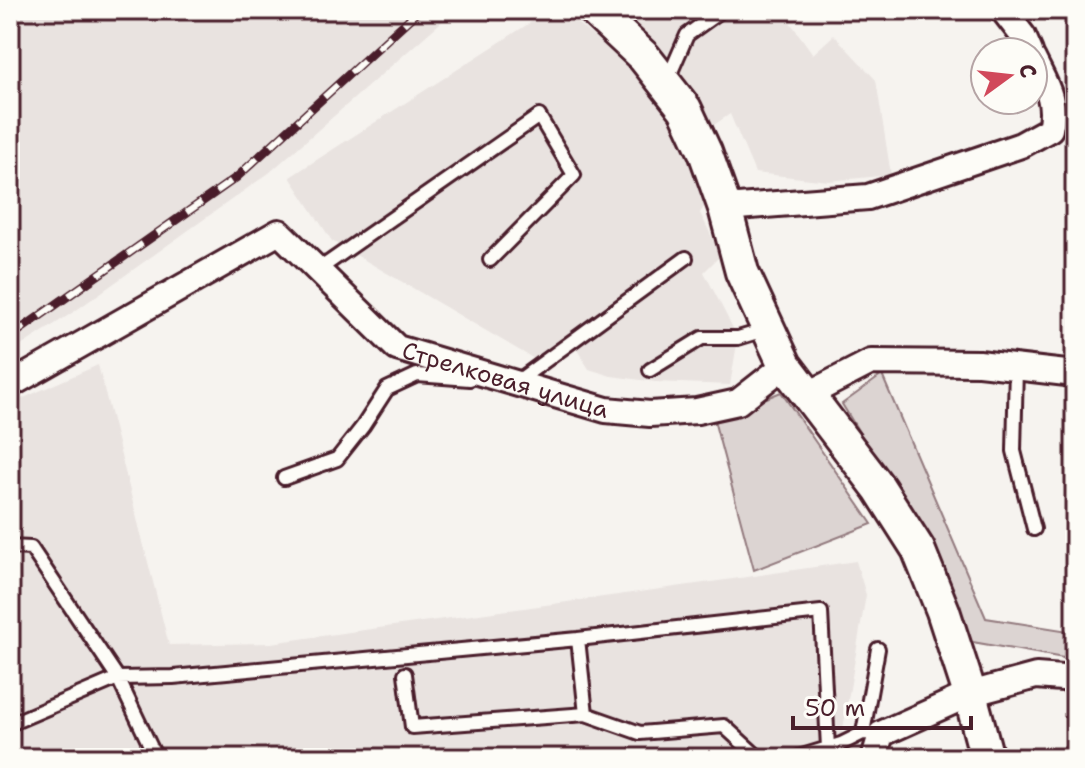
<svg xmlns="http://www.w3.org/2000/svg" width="1085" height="768" font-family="'Shantell Sans',sans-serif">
<rect width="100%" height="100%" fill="#f6f3ef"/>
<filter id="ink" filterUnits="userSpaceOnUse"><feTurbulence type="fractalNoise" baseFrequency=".0125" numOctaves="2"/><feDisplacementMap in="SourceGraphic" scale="16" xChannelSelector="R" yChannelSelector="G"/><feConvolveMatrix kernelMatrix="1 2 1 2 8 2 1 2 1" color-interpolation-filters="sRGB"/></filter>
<g filter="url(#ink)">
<!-- built -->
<path fill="#e9e3e0" d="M10,10h445l-186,163 -194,138 -65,42z
M550,10h11l75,61 43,61 32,64 -11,17 21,42 -17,17 34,66 -8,47 -74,-3 -45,-6 -22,-7 -18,-29 -35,20 -204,-119 -42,-64z
M621,10h162l-1,1 31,43 21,-19 42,45 15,95 -62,6 -74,-8 -25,-59 -25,17z
M98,365l71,280 102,-2 476,-66 109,-16 10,34 -28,163h-828v-354z"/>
<!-- green -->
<path fill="#dcd4d2" stroke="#937a7e" stroke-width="2" d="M882,375l104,243 89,14v28l-108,-19 -49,-112 -76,-125z
M781,392l91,132 -118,46 -40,-150z"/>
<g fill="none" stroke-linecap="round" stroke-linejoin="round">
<defs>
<path id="lane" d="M667,81l20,-46 35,-25
M318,270l221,-154 35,59 -84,85
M1016,367l-2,84 20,78
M650,370l52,-32h36l30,-9
M515,383l171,-125
M284,478l53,-19 26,-33 24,-37 30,-14 53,4
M10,547l21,1 87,130 38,80
M578,639l8,75
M405,674l7,53 174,-13 54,19 84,-7 35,32
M10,724l108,-46 55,-1 405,-38 243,-27 7,136
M863,733l15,-84
M795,758l46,-14 22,-11 18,1"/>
<g id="street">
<path d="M1003,10l20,26 7,16"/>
<path d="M725,208l143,-11 153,-52 29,-16c7,-29 -5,-45 -17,-70"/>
<path id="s1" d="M10,385l269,-153 118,116 209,62 44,4 47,-3 41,-9 47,-37"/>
<path d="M809,394l62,-32 108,1 96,11"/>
<path d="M874,758l7,-24 89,-40 66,-18 39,3"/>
</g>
<path id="secondary" d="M594,10l50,47 41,52 20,43 20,56 17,64 43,93 94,123 39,61 25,62 27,83 17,64"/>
</defs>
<!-- lane casing -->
<use href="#lane" stroke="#4a1f2b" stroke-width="18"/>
<!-- street casing -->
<use href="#street" stroke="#4a1f2b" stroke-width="30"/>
<!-- secondary casing -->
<use href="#secondary" stroke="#4a1f2b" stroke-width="38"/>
<!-- lane -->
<use href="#lane" stroke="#fdfcf7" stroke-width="12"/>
<!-- street -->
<use href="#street" stroke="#fdfcf7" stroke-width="24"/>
<!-- secondary -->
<use href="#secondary" stroke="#fdfcf7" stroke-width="32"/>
<defs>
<path id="rail" d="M10,337l227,-160 182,-167"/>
</defs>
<!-- rail casing -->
<use href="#rail" stroke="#4a1f2b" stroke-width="9"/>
<!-- rail -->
<use href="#rail" stroke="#fdfcf7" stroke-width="6" stroke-dasharray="18" stroke-linecap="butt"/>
</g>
</g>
<g text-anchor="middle" stroke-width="6" stroke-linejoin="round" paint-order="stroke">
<!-- street labels -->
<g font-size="24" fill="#4a1f2b" stroke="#fdfcf7">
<text dy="8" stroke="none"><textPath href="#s1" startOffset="588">Стрелковая улица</textPath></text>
</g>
</g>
<!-- margin -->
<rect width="1085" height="768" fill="none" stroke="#fdfcf7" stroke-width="40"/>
<rect x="20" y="20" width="1045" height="728" fill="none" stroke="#4a1f2b" stroke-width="3" filter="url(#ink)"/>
<!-- north arrow -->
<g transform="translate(1009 76) rotate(75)"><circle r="38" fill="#fdfcf7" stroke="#b5a4a5" stroke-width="2"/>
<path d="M0-6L14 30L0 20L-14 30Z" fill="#d1495b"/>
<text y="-12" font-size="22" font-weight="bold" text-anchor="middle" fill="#4a1f2b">С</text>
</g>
<!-- scale -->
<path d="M793 716v12h178v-12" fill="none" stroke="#4a1f2b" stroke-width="4"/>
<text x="805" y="716" font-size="24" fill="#4a1f2b" stroke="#fdfcf7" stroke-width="6" paint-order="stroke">50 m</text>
</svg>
